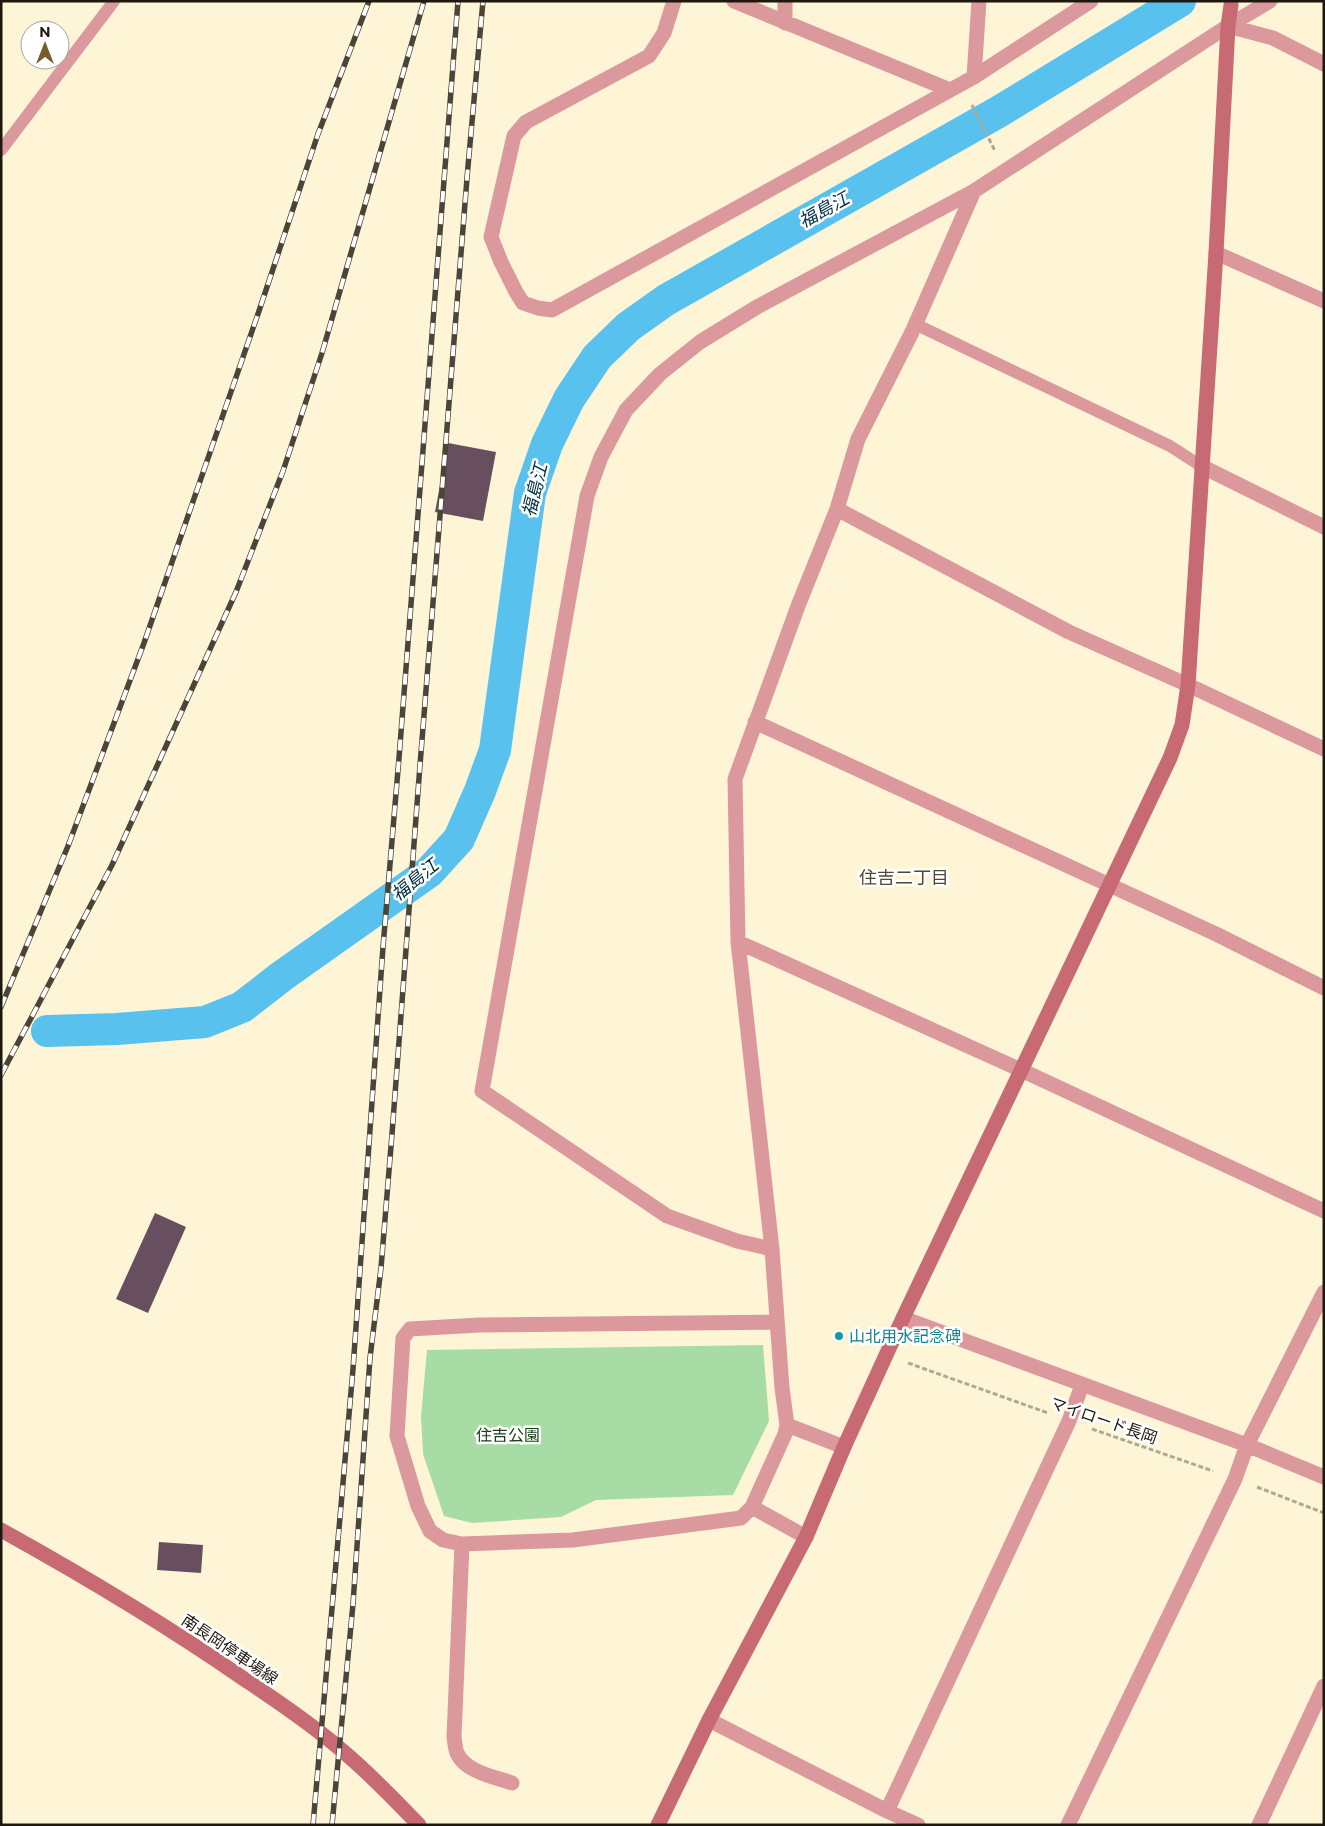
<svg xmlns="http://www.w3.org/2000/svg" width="1325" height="1826" font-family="Montserrat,'Noto Sans JP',sans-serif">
<rect width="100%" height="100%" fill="#fef5d7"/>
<!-- green -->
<path fill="#a8dca5" d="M763,1345l6,76 -36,74 -137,5 -35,17 -89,6 -28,-7 -21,-62 -2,-38 6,-66z"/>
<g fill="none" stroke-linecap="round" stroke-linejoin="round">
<!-- canal -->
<path stroke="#59c1ee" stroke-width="32" d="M47,1031l70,-2 88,-7 37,-15 40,-31 147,-104 30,-33 21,-48 15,-41 35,-257 17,-49 22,-45 28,-42 31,-30 38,-27 334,-189 180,-110"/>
</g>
<!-- building -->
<path fill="#674f60" d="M448,443l48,9 -13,69 -48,-9z
M155,1213l31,14 -38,86 -32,-14z
M159,1542l44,3 -2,28 -44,-3z"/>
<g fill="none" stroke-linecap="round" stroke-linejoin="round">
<!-- path -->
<path stroke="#b0a992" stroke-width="3" stroke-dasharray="5 2.5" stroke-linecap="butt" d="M972,105l23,46
M908,1363l140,50
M1092,1429l121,42
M1257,1487l67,26"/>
<!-- lane -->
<path stroke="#db999e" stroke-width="12" d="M1,150l113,-149
M915,324l255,122 31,20"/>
<!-- street -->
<path stroke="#db999e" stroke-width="15" d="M674,1l-10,32 -15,23 -123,66 -12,14 -23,101 10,25 15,30 7,11 15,5 14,2 422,-233 117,-76
M734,1l216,89
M785,23v-22
M1228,26l45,12 51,26
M974,77l5,-76
M1216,253l108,48
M1201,466l123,61
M837,509l232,123 119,53 136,64
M755,722l461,212 108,54
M738,942l283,128 303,141
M772,1249l-35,-8 -70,-25 -185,-125 105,-595 14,-39 25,-47 34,-36 40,-32 57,-35 217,-116 254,-165 42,-25
M903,1318l344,127 77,32
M777,1322l-298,3 -69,4 -7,9 -6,98 21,70 12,25 13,9 19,4 111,-4 168,-22 11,-11 33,-73 2,-9 -5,-37 -10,-139 -34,-307 -3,-163 63,-173 39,-97 21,-70 54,-107 62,-141
M787,1425l57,22
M752,1507l54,30
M462,1544l-8,193c1,5 1,12 3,16 8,19 38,24 55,30
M709,1720l178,91 31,14
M887,1811l182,-390 13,-36
M1068,1825l167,-346 12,-34 77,-153
M1259,1825l65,-139"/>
<!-- secondary -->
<path stroke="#c86a74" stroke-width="15" d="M1,1530c83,46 165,95 243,149 35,23 70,47 101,74 26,22 50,47 74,72
M658,1825l51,-105 97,-183 38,-90 59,-129 267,-560 12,-33 6,-40 28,-432 12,-227 3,-21"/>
<defs>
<path id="rail" d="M1,1007l67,-161 76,-203 116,-335 58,-174 51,-133
M1,1075l111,-210 124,-273 47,-121 39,-118 102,-352
M313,1825l40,-456 30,-422 16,-189 59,-757
M332,1825l21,-221 17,-246 11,-90 11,-134 28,-369 48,-599 15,-165"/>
</defs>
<!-- rail casing -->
<use href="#rail" stroke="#4a4537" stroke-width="5.5"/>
<!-- rail -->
<use href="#rail" stroke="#fff" stroke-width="4" stroke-dasharray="11" stroke-linecap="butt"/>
</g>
<!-- markers -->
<circle fill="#0f9aa8" stroke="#fff" stroke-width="2" cx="839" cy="1336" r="5"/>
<g text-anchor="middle" stroke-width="5" stroke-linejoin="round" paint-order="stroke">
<!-- culture labels -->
<g font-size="16" fill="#0d838f" stroke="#fff" text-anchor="start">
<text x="849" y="1342">山北用水記念碑</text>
</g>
<!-- street labels -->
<g font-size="16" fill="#1d190f" stroke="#fff">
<text transform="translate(1104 1420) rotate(19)" y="6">マイロード長岡</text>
<text transform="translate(230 1649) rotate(34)" y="6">南長岡停車場線</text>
</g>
<!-- park labels -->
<g font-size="16" fill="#164216" stroke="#fff">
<text x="508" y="1441">住吉公園</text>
</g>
<!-- water labels -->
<g font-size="18" font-style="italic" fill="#002f42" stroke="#fff">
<text transform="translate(824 210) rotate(-29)" y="6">福島江</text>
<text transform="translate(535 490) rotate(-76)" y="6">福島江</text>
<text transform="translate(415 880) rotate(-39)" y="6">福島江</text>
</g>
<!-- neighbourhood labels -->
<g font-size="18" fill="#51492f" stroke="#fff">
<text x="904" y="884">住吉二丁目</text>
</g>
</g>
<!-- border -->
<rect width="1325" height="1826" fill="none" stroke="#1d190f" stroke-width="5"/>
<!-- north arrow -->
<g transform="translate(45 45)"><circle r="24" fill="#ffffff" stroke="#a5a39f"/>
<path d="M0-4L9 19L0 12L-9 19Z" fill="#755d2e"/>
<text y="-8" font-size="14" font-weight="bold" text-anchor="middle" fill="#1d190f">N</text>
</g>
</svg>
